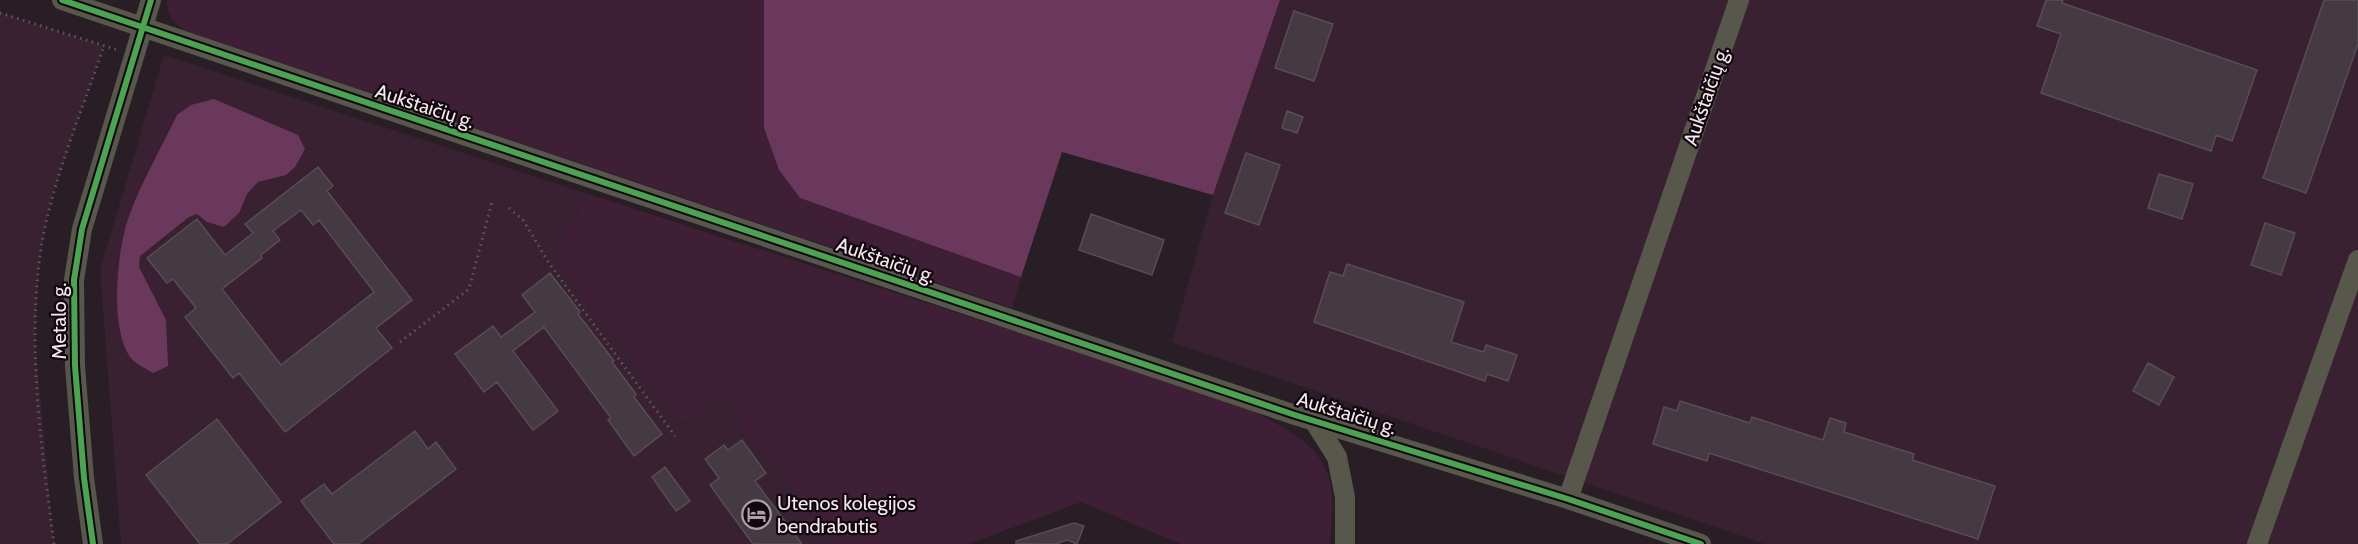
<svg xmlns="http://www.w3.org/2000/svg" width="2358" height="544" font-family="Cabin,sans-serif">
<rect width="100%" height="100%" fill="#2a1e26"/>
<!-- built -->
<path fill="#392131" d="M1280,0h1078v544h-593l-593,-202 41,-147z
M0,13l104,33 -53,154 -12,63 -4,78 19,203h-54z
M164,55l424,139 -34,64 130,165 38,-28 113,149h-714l-21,-274z"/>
<!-- green -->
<path fill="#3f1f36" d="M167,0h597v128l15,42 21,28 221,79 -9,31 -826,-277c-13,-8 -19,-16 -19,-31z
M588,194l652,210c36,21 86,38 91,84 3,18 0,38 -1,56h-149l-100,-42 -113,42h-133l-113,-148 -39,27 -129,-165z"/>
<!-- forest -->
<path fill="#6b385d" d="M764,0h516l-67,195 -151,-43 -41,125 -221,-79 -21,-28 -15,-42z
M214,99l84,36 7,14 -10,18 -9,8 -28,7 -11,12 -8,19 -15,14 -17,-5 -10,-8 -8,3 -49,39 -1,11 27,53 2,46 -15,7c-6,-4 -18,-9 -22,-15 -22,-29 -14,-106 -3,-139 12,-35 33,-70 49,-104l14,-10z"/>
<!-- building -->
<path fill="#453a41" stroke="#574d54" stroke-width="1.5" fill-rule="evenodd" d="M2046,0h17l-1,3 195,67 -25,71 -16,-6 -5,16 -170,-58 20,-59 -24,-8z
M2324,0h34v44l-52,149 -43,-15z
M1294,11l39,13 -19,57 -39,-13z
M1287,111l16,6 -6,16 -15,-5z
M1246,153l34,12 -21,60 -34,-12z
M318,167l15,19 -6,5 85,109 -36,28 16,20 -107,84 -46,-59 -6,5 -48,-61 11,-9 -23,-29 -6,4 -20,-25 50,-39 28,36 28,-22 -8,-9zM301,210l12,15 6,-5 55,72 -93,73 -59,-76 40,-31 -1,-3 19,-15 -7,-9z
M2159,174l34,10 -11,35 -34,-11z
M1091,214l73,26 -12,35 -73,-25z
M2265,223l30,10 -14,42 -30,-10z
M1347,264l117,38 -13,40 33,10 2,-7 31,10 -9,26 -21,-7 -2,7 -171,-59 16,-50 13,4z
M550,273l30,39 -2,2 36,47 -2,1 24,32 -2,3 28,37 -28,22 -26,-36 3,-2 -67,-91 -31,24 45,60 -25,19 -36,-48 -13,10 -29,-38 38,-28 8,11 34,-25 -13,-17z
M2148,363l26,14 -15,28 -26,-14z
M1680,401l70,22 2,-6 71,23 7,-22 16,5 -2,9 70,22 -2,6 83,26 -17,53 -269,-86 -2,8 -54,-17 11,-37 13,4z
M217,419l64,83 -54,42h-27l-54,-69z
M415,431l13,18 8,-7 20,27 -98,75h-24l-33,-43 23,-17 8,10z
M742,440l24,33 -11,8 47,63h-49l-43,-59 9,-7 -14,-19 19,-14 4,5z
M665,467l25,34 -14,10 -24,-34z
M1074,523l10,3 -7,18 -10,-4 -11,4h-40v-3z"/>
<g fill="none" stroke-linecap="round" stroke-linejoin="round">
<!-- path -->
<path stroke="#5d5a55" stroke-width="3" stroke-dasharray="1.5 4.5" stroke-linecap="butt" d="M0,13l118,37
M509,208l14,12 26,43 126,173
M400,342l69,-53 23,-87
M54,544c-12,-92 -26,-188 -15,-281 9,-74 41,-146 65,-217"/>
<!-- street -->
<path stroke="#57574b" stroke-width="20" d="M62,0l1233,415 273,84 133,45
M1314,421l23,36 8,40v47
M1568,499l171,-499
M93,544l-9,-66 -9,-112 -1,-86 8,-51 69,-229
M2257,544l101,-284"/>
<defs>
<path id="cycleway" d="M62,0l1233,415 273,84 133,45
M93,544l-9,-66 -9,-112 -1,-86 8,-51 69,-229"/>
</defs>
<!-- cycleway casing -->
<use href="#cycleway" stroke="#11080e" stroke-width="10"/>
<!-- cycleway -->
<use href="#cycleway" stroke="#4ca352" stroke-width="6"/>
</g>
<!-- icons -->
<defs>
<symbol id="hotel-ring" viewBox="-11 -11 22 22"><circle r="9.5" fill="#11080e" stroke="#ada0a9" stroke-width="1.5"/><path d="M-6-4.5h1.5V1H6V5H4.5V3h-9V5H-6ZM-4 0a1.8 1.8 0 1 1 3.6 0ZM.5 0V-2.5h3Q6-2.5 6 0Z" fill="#ada0a9"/></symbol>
</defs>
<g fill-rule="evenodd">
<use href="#hotel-ring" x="740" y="498" width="33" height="33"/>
</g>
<g text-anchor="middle" stroke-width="4.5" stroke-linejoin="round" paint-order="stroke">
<!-- street labels -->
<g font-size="20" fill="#f4e6ef" stroke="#11080e">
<text transform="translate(1706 96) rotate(-71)" y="7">Aukštaičių g.</text>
<text transform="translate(425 106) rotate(18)" y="7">Aukštaičių g.</text>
<text transform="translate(886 260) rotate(19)" y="7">Aukštaičių g.</text>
<text transform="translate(59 321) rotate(-90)" y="7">Metalo g.</text>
<text transform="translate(1347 413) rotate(17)" y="7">Aukštaičių g.</text>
</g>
<!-- poi labels -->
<g font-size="20" fill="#f4e6ef" stroke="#11080e" text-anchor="start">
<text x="777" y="510">Utenos kolegijos<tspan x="777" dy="23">bendrabutis</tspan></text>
</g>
</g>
</svg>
